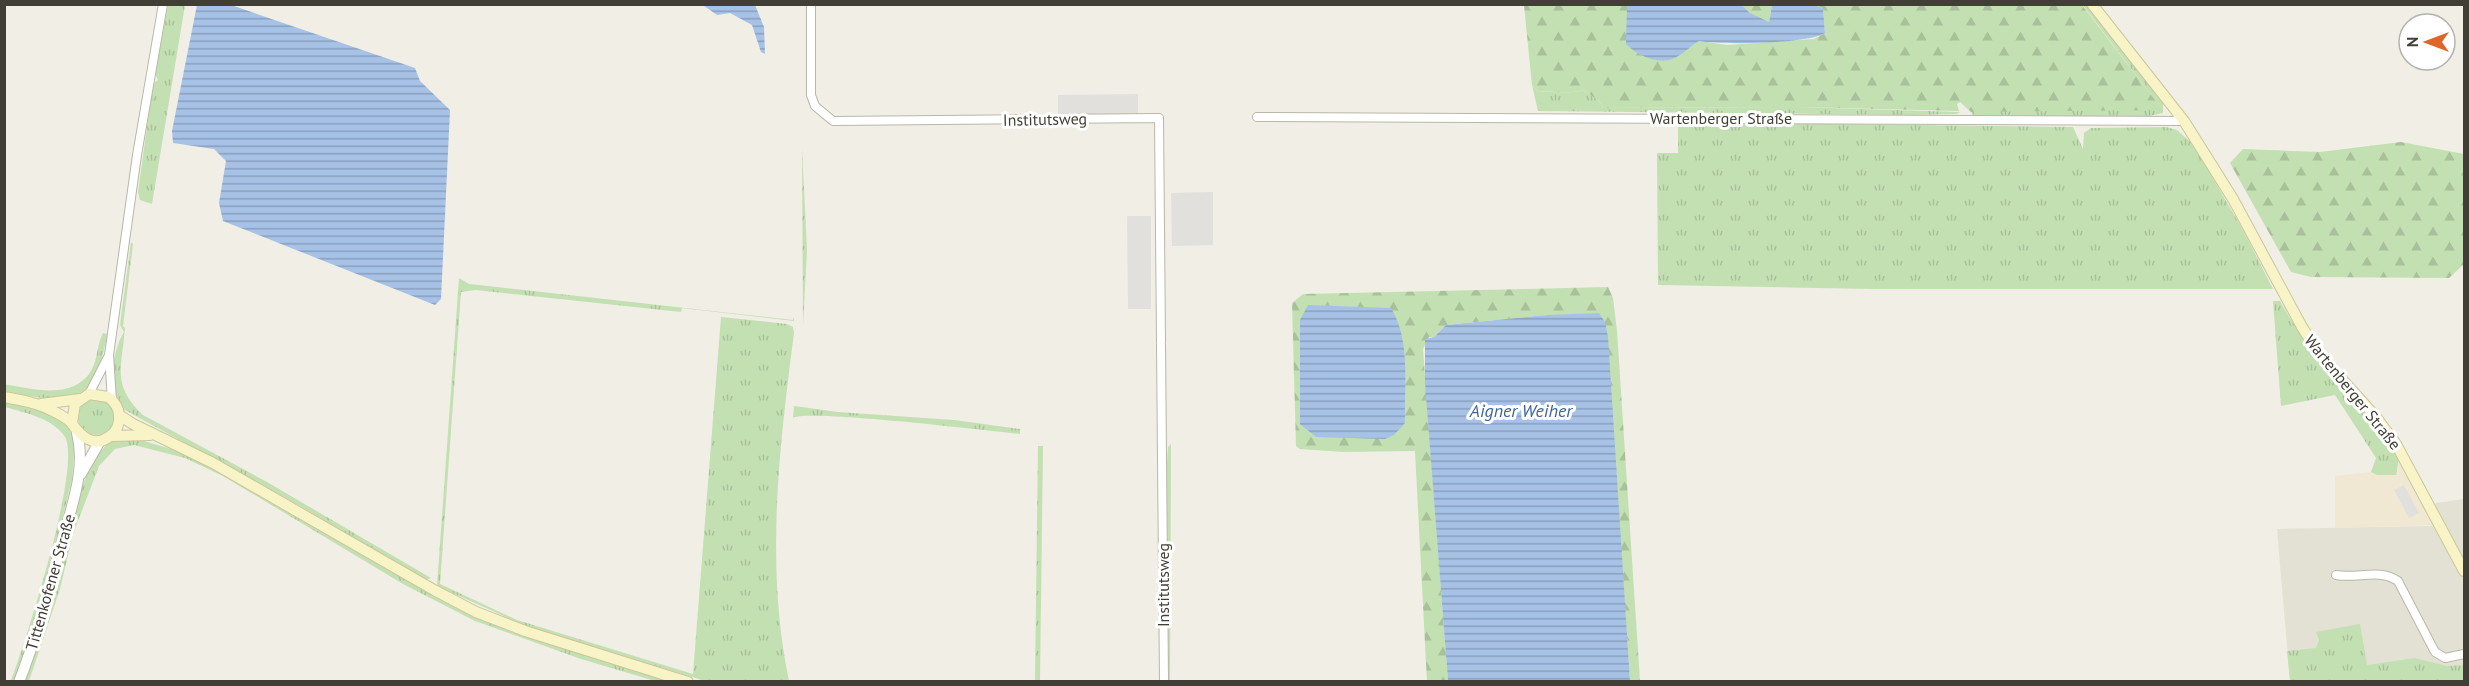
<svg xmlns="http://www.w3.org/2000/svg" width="2469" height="686" font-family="'PT Sans',sans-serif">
<defs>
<pattern id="grass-tufts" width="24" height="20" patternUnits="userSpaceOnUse" patternTransform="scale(1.5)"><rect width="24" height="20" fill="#c3e0b2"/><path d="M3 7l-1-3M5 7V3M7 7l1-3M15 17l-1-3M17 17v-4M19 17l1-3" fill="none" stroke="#a9c19a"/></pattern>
<pattern id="forest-firs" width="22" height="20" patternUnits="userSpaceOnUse" patternTransform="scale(1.5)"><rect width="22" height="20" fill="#c3e0b2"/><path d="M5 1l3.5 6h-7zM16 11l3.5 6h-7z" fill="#a9c19a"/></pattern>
<pattern id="water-rules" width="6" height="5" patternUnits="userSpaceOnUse" patternTransform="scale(1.5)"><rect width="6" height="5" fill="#a7c2e7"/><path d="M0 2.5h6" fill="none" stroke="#8a9fbc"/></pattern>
</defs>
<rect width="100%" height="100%" fill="#f0eee5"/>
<!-- residential -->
<path fill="#e3e1d3" d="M2464,499v182h-174l-13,-152 156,-3 -10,-21z"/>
<!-- commercial -->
<path fill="#f0e8d2" d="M2399,457l35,68 -99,3v-52l36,-4 6,3z"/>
<!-- grass -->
<path fill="url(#grass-tufts)" d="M2082,4l4,1 77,98v10l-18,4 -172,-2 -2,-3 14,-2 170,-10z
M168,5h17l-33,199 -12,-4 -2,-8 15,-108 5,-4 -3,-6z
M1532,85l7,7c16,-2 29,3 44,-2l16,11 4,7 196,-1 161,5 -3,2 -47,1 -372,-4z
M1678,122l395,5 10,22 1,-16 7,-5 75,-1 11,3 17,15 50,87 29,57h-401l-214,-4 -1,-132h21z
M802,148l5,102 -4,76z
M131,242l2,2 -10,82 2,2c-3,40 -14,56 18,87l124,67 164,96 -6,2 -125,-74 -175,-96c-3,-6 -7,-11 -10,-17 -7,-17 1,-49 9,-61l-4,-7z
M459,278l10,6 10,1 314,35 1,-3v4l-112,-13 -1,4 -205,-22 -15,2 -21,292 77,36 176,54 28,-357 66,7 6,3 1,6c-15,116 -29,233 -5,348h-84l-179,-55 -89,-40z
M2273,301h7c32,59 82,101 119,156l-3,18h-19l-6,-3 5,-14 -41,-63 -54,11z
M103,333l5,1c-4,13 -6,28 -12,41 -16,35 -62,22 -91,16l-1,-7c28,5 71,17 88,-15 6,-11 5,-25 11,-36z
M78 417a18 18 0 1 1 36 0a18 18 0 1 1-36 0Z
M4,401l46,13 17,11 8,15 -3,39 -17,70 -25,90 -16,43 -3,-1c14,-37 71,-214 54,-244 -12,-19 -40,-24 -60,-30z
M794,406l44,6 116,8 66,9v5c-31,-3 -213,-25 -227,-16z
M134,438l50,15 216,124 79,41 35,15 157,48h-16l-74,-22 -106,-38 -72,-37 -180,-108 -38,-18 -51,-13 -19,4 -16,17 -26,68 -13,55 -31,92 -4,1 24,-73 28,-109 15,-39 17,-19z
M1171,444l-1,238 -2,-1 -1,-217 1,-17z
M1038,446h5l-3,235 -5,1z
M2360,624l7,41 48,-7 32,8 17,-1v16h-174l-3,-30 29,-3 3,-8 -3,-8z"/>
<!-- forest -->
<path fill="url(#forest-firs)" d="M1524,5h103v7l46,47 26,-18 28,4 87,-6 11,-6 -2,-25 -8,-3h267l73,95v10l-184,2 -11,-10 -3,2 2,7 -160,-4 -196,1 -4,-7 -16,-11c-15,5 -28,0 -44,2l-7,-7z
M1742,5h30l-3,17c-11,0 -20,-10 -27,-17z
M2401,142l63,12v110l-15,14 -138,-1 -20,-5 -61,-109 13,-14 77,3z
M1608,287l5,11 4,33 23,350h-10l-13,-191 -70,-175 -101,10 -12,12h-5l-6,12 25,332 -21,1 -12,-231 -72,1 -43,-3 -4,-3 -4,-143 11,-9z"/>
<!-- parking -->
<path fill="#e1e0dc" d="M1138,94v21l-80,1v-21z
M1213,192v53l-41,1 -1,-53z
M1127,216h24v93h-23z
M2404,485l15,28 -10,5 -15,-28z"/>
<!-- water -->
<path fill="url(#water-rules)" d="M197,5h34l184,63 5,13 30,29 -9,189 -6,6 -212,-84 -4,-18 7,-42 -12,-12 -41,-6 -1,-12z
M703,5h52l9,22 1,27 -4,-2 -9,-27 -22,-12 -13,2z
M1627,5h115l8,8 19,9 3,-17h43l8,3 2,25c-16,11 -104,12 -126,8 -8,5 -15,12 -24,17 -16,8 -38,-3 -49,-14z
M1308,305l83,3c20,32 13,78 14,115l-11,12 -9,4 -69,-2 -16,-13v-104z
M1599,313l6,9 3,15 22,344h-182l-23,-298v-44l9,-2 12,-12 101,-10z"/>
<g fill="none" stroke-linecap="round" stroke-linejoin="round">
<defs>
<path id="minor" d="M811,4v91l4,11 18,15 326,-3 2,224
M1257,117l927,4
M1161,345l3,337
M89,394l20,-39
M112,400l-3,-45 28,-200 26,-151
M2336,575c22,4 43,-7 62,6l37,71 10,6 19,-4"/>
<path id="tertiary" d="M81,474l19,-33
M19,682c17,-44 29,-88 41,-132 9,-37 27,-79 17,-117"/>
<path id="secondary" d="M2092,4l92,117 49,78 69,128 18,28 56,62 20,27 68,127
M4,397c17,3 34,6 49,14 6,3 16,8 19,13 9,12 22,25 38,12 6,-4 10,-12 9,-20 0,-8 -4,-14 -11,-19l-19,-3 -14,10 -3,19
M41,404l39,-5
M119,415l14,9 80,39 221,127 42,22 49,19 163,51
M111,436l39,-1"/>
</defs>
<!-- minor casing -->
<use href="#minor" stroke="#bab7a8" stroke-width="10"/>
<!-- tertiary casing -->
<use href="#tertiary" stroke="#bab7a8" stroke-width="12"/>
<!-- secondary casing -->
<use href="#secondary" stroke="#cbc699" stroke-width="12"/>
<!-- minor -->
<use href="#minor" stroke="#fff" stroke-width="8"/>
<!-- tertiary -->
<use href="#tertiary" stroke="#fff" stroke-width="10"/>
<!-- secondary -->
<use href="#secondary" stroke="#f8f4c7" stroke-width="10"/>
</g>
<g text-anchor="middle" stroke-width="6" stroke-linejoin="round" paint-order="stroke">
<!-- street labels -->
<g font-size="16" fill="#413f35" stroke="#fff">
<text x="1721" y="124">Wartenberger Straße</text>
<text transform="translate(1045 119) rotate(-1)" y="6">Institutsweg</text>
<text transform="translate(2353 392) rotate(51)" y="6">Wartenberger Straße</text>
<text transform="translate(50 582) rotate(-74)" y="6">Tittenkofener Straße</text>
<text transform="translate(1163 585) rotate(-90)" y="6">Institutsweg</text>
</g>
<!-- water labels -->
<g font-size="18" font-style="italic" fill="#3c65a0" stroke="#fff">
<text x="1521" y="417">Aigner Weiher</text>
</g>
</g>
<!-- border -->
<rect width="2469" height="686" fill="none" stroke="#413f35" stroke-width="12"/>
<!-- north arrow -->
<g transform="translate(2427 42) rotate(270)"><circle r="28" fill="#ffffff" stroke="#b3b2ae" stroke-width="1.5"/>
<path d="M0-4.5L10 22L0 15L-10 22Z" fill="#e0652b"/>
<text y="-9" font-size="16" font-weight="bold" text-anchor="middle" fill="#413f35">N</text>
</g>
</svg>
